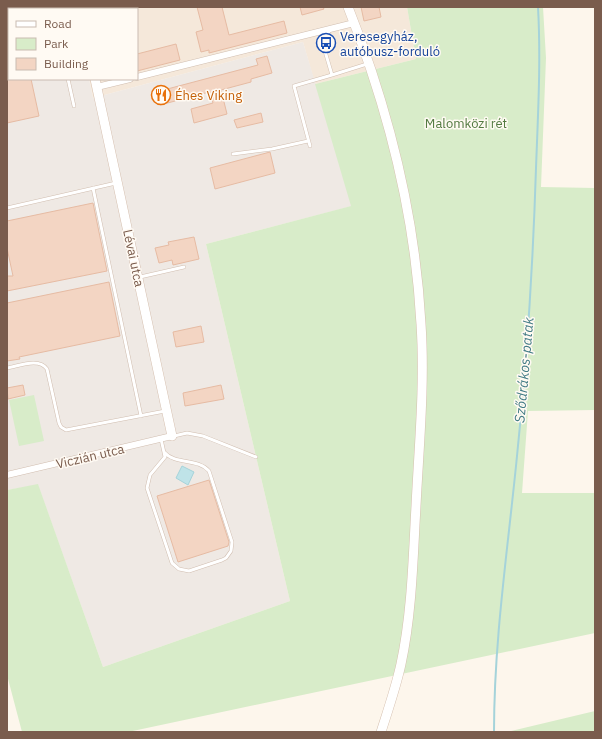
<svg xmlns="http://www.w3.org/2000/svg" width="602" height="739" font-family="'IBM Plex Sans',sans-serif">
<rect width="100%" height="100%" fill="#fdf6ec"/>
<!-- residential -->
<path fill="#f5e8da" d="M73,7h334l9,52 -101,25 -12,-42 -210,56 -4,-19h48v-70h-64z"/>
<!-- industrial -->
<path fill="#efe9e4" d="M7,7h66v2h-64v70h80l4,19 210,-56 49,164 -146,38 84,357 -187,66 -65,-182 -31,5z"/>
<!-- green -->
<path fill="#d8ecc9" d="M407,7h136l3,51 -5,129 54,1v222l-67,1 -6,82h73v140l-467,99h-106l-15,-57v-185l31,-6 65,183 187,-66 -84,-357 145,-38 -36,-122 101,-25z
M34,395l10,46 -25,5 -10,-46z
M595,711v21h-88z"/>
<!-- water -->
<path fill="#bfe3e8" stroke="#a5d3da" d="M182,466l12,6 -6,13 -12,-7z"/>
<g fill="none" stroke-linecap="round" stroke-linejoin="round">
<!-- stream -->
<path stroke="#a5d3da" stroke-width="2" d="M494,732c0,-93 14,-184 23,-276 10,-96 16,-192 19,-288 2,-54 5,-107 2,-161"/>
</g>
<!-- building -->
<path fill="#f3d5c3" stroke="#e6bba3" d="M197,7h25l7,28 55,-14 3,12 -78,20v-3l-8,2 -5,-20 7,-2z
M300,7h23l1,2 -22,6z
M361,7h18l2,10 -17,4z
M176,44l4,16 -43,11v-17z
M267,56l5,17 -21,6v3l-30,8 6,24 -33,9 -3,-14 22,-6 -4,-11 -49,13 -4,-13 102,-27 -2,-6z
M7,79h24l8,37 -32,7z
M261,113l2,9 -26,6 -3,-8z
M270,152l5,21 -60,16 -5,-21z
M93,203l14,68 -100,20v-15h6l-6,-28v-27z
M194,237l5,22 -26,6 -1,-5 -13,3 -4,-15 14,-3 -1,-3z
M109,282l11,54 -101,21 1,2 -13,2v-58z
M201,326l3,16 -28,5 -3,-15z
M23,385l2,10 -17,4 -1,-11z
M221,385l3,14 -39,7 -2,-13z
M209,480l20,62 -1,4 -50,16 -21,-66z"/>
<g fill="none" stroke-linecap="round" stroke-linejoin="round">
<defs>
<path id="lane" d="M52,7l1,2
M330,30l-8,11 10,34 35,-11
M68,79l6,27
M310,146l-16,-60 38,-11
M233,154l39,-5 36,-8
M93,188l48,228
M7,208l109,-25
M140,277l44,-10
M7,368c12,-2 32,-11 40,1l12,54 2,4 5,3 99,-19
M174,436l13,-3 16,3 53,21
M161,439l4,18 -15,18 -3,13 25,75 7,6 10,2 33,-11 4,-2 5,-7 1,-9 -23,-71c-11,-13 -34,-6 -45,-19"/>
<path id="street" d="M137,77l217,-54
M97,87l33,-8
M7,475l165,-39"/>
<path id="secondary" d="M80,7l1,2
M348,7c41,103 67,206 73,317 4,60 -2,121 -5,182 -3,52 -4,107 -15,158 -5,23 -13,46 -20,68
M95,79l77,357"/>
</defs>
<!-- lane casing -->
<use href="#lane" stroke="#d1beb0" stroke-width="4"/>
<!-- street casing -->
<use href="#street" stroke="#d1beb0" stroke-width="7"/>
<!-- secondary casing -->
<use href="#secondary" stroke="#d6c0b0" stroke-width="10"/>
<!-- lane -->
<use href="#lane" stroke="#fff" stroke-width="3"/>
<!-- street -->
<use href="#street" stroke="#fff" stroke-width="6"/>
<!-- secondary -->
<use href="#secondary" stroke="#fff" stroke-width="9"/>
</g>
<!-- icons -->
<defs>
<symbol id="bus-ring" viewBox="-11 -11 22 22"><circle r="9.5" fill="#fffaf3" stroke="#1a4fb4" stroke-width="1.5"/><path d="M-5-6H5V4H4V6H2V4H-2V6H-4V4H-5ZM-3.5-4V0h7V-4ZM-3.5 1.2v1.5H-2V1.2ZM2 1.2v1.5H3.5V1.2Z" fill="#1a4fb4"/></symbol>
<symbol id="restaurant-ring" viewBox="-11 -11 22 22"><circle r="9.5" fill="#fffaf3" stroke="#e8710a" stroke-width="1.5"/><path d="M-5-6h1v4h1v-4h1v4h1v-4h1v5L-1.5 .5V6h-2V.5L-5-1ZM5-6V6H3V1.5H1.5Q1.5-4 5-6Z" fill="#e8710a"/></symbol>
</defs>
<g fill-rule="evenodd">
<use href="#bus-ring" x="315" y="32" width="22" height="22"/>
<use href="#restaurant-ring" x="150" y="84" width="22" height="22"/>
</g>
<g text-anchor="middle" stroke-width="3" stroke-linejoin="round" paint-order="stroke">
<!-- transit labels -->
<g font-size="13" fill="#164399" stroke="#fffaf3" text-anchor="start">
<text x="340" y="41">Veresegyház,<tspan x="340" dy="15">autóbusz-forduló</tspan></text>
</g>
<!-- food labels -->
<g font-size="13" fill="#c56008" stroke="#fffaf3" text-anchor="start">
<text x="175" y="100">Éhes Viking</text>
</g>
<!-- park labels -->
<g font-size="13" fill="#537a41" stroke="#fffaf3">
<text x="466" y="128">Malomközi rét</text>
</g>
<!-- street labels -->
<g font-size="13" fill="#7a5c4d" stroke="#fffaf3">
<text transform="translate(134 258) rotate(78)" y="5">Lévai utca</text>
<text transform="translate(90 456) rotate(-13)" y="5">Viczián utca</text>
</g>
<!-- water labels -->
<g font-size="14" font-style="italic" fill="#437c86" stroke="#fffaf3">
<text transform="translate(524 370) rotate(-85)" y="5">Sződrákos-patak</text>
</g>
</g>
<!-- border -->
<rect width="602" height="739" fill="none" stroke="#7a5c4d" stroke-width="16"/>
<!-- legend -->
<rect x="8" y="8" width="130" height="72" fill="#fffaf3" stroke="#cabbb1"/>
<rect x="16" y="21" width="20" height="6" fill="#ffffff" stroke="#cabbb1"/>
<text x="44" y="28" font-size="12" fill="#7a5c4d">Road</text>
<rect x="16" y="38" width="20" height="12" fill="#d8ecc9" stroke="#cabbb1"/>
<text x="44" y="48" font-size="12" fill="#7a5c4d">Park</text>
<rect x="16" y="58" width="20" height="12" fill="#f3d5c3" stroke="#cabbb1"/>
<text x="44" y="68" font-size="12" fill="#7a5c4d">Building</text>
</svg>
